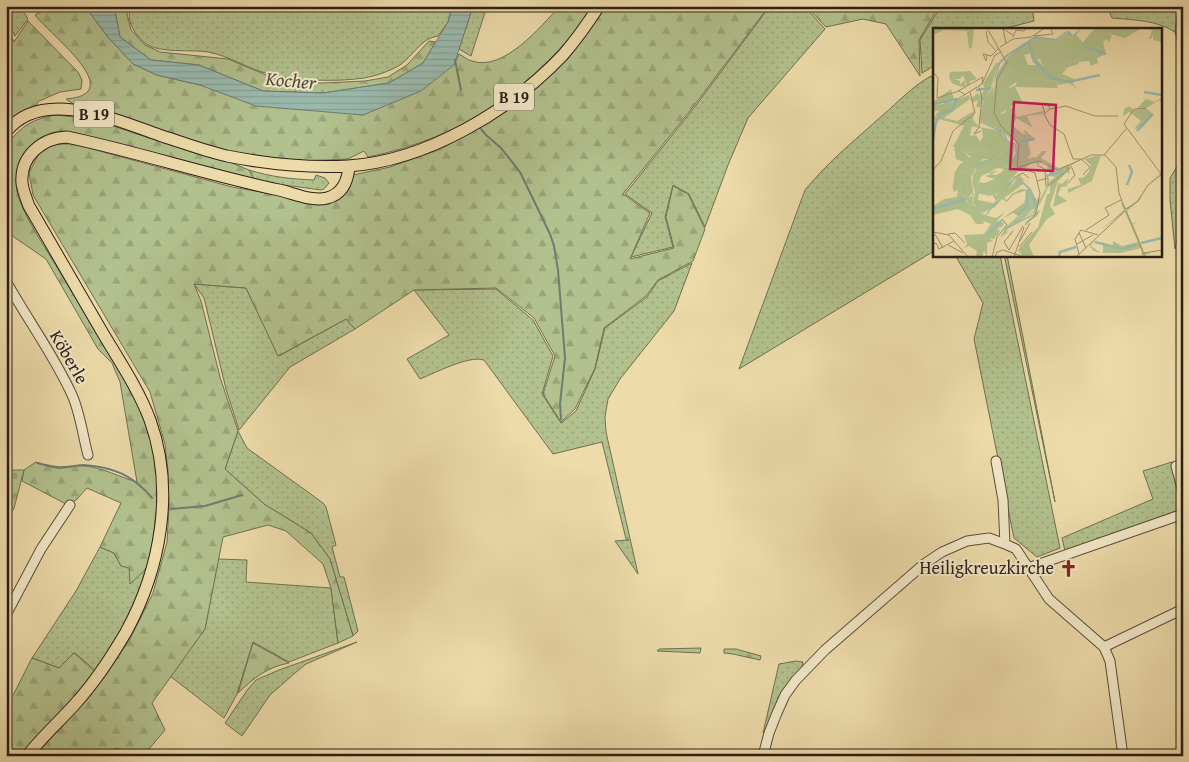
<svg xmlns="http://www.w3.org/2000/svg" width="1189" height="762" font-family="'Gentium Book Plus',serif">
<defs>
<pattern id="grass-dots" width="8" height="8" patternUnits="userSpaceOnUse" patternTransform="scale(1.25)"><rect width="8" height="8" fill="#b2c18d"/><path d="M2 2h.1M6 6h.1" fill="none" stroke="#99a579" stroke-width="1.8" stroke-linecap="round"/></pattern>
<pattern id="forest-firs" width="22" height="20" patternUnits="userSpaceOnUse" patternTransform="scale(1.25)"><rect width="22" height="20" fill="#b2c18d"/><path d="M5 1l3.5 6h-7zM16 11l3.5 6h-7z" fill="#99a579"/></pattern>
<pattern id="cemetery-stones" width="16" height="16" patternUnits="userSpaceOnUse" patternTransform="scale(1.25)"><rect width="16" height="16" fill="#b2c18d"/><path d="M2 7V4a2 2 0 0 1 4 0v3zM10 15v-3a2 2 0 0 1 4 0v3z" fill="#99a579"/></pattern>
<pattern id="water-rules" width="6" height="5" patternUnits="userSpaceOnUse" patternTransform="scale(1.25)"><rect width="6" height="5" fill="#9abaae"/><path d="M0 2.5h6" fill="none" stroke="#859f95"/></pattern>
</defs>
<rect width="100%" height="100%" fill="#eddbaa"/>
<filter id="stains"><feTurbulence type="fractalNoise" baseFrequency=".004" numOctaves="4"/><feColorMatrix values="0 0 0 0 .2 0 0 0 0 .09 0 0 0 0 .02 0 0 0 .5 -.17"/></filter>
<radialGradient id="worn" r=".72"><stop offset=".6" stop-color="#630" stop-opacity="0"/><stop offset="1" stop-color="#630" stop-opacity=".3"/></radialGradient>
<!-- grass -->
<path fill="url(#grass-dots)" stroke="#6f7052" d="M6,6h14l8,13 -13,17 -9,-19z
M130,6h322l-4,16 -10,14c-17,2 -24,19 -38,29 -10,6 -24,11 -36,13 -26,4 -69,3 -95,-4 -21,-5 -39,-18 -61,-22 -17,-3 -49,2 -63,-9 -12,-10 -18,-22 -15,-37z
M473,6h14l-16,50 -12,-7z
M770,6h34l21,23 -77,89 -20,47 -23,62 -16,-33 -16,-9 -8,32 8,30 -42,10 21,-44 -27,-19 69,-86z
M941,6h91l2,15 -32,8h-68v37l-12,7 -2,-33z
M1107,6h72l-4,26 8,2v54l-4,-41 -4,-15c-19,-12 -41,-12 -63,-14z
M931,76l3,5v170l-195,118 66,-179c23,-28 51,-51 78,-75 15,-13 30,-29 48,-39z
M1183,157v58l-8,34 -5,-49v-22z
M249,170c23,7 41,9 65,10l2,-5 9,3 4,5 -5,6 -3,1 -66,-9z
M955,255h45l60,293 -23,9 -23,-19 -40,-199 9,-36z
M1005,255h2l48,247 -50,-243z
M692,263l-18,48 -54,68 -12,20 -3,18 1,15 32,142 -23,-33 14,-1 -3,-1 -24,-97 -49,12 -69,-94c-15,-5 -49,13 -64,19l-13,-20 42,-24 -35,-45 82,-1 37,31 20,36 -11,38 19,29 15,-12 19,-42 10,-41 42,-31 11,-16z
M194,284l52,4 33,68 67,-37 9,10 -65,38 -51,63 -13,-41 -22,-91z
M238,431l9,17 76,55 3,4 10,38 -4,2 8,30h4l14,54 -5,5 -23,-77 -19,-26 -47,-29 -39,-35z
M1172,462l9,42 -5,7 -111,40 -3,-13 91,-39 -10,-28z
M100,547l14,6 7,13h26l-7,27 -10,22 -34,56 -21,-18 -16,15 -27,-10 44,-67z
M218,559l29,1 -1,22 85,6 7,55 -49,19 -36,-20 -16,52 -13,24 -54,-42 35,-47z
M357,642l-51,22 -11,9 -25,22 -28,41 -17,-13 23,-34 8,-9 23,-10z
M796,661l7,1 -1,5c-10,13 -20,26 -27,41 -5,8 -4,19 -12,25l16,-69z"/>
<!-- forest -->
<path fill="url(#forest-firs)" stroke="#6f7052" d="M51,6h34l22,30 26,28 24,11 43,10 163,30 91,-50 5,-11c4,2 8,6 13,7 32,11 69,-35 88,-55h34c-56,80 -131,132 -226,151l-4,-6 -16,8 -45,2 -54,-5 -43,-10 -107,-38 -26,-4 -7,-5c64,-5 -17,-65 -31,-84z
M114,6h15l-2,8 4,16 14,15 15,7 68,7 50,21 43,3 44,-2 23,-4 19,-12 22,-24 7,1 -13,21 -34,20 -66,10 -60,-2 -64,-26 -48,-5 -31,-23z
M607,6h162l-76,101 -70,87 27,19 -20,46 44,-11 -8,-31 7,-31 15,8 17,35 -12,32 -35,19 -12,16 -42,32 -9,40 -20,41 -14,13 -18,-28 12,-38 -21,-38 -38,-30 -82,2 -59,39 -9,-10 -68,37 -32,-68 -52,-4 7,17 19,76 18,54 -13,38 39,35 47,29 19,26 23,77 -15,7 -7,-55 -8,-24 -37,-33 -18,-6 -45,12 -18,92 -53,74 13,27 -22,26h-13l-13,-8 -11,6v2h-100v-47l26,-51 27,10 15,-15 29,26 27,-40 23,-46 14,-51 2,-34 -1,-37 -3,-27 -15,-52 -117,-197 -4,-22 9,-18 15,-11h21l158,43 97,17 13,-9 11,-20 37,-8 51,-18 69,-40 24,-20 49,-51z
M806,6h133l-20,34 1,36 -34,-52 -23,-5 -37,8z
M1179,6h4v28l-8,-2z
M28,21l50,51 4,8 -1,9 -21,3 -23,10v3l-16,8 -15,13v-100l8,16z
M56,115l36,4 57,19 83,25 17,7 6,11 -155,-40c-22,-9 -43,-16 -64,0 -18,13 -24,38 -17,58 8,22 27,50 39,70 26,43 51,86 77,128 22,41 26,88 19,134 -1,11 -2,23 -6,34 -4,7 -13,14 -18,19l-1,-16 -8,-2 -7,-13 -14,-6 21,-44 -34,-15 -11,12 -8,5 -46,-24 2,-11 12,-8c8,3 17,7 26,6 9,0 12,-3 23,-2 19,2 34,11 52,16l-17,-100 -8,-19 -14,-14 -52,-90 -35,-24 -5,3v-93c16,-19 26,-26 50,-30z
M253,643l36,20c-22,4 -35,15 -51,30z
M701,648l-1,5 -43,-2 2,-2z
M724,649h12l25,7 -1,4 -27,-6 -9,-1z"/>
<!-- cemetery -->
<path fill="url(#cemetery-stones)" stroke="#6f7052" d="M6,470h18l-10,38 -8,18z"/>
<!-- water -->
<path fill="url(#water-rules)" stroke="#6e7c72" d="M85,6h29l6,31 31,23 48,5 64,26 60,2 66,-10 34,-20 25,-41 5,-16h20l-19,59 -33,26 -58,24 -107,-9 -56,-21 -43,-10 -24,-11 -26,-28z"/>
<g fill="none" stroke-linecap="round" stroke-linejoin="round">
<!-- stream -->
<path stroke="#6e7c72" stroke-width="2" d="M455,60l6,30
M481,129l5,6 15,13 19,24 30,62 4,12 4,24 7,88 -5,46 1,15
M37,463c9,2 18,5 27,4 7,0 13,-2 20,-2 29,2 49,10 68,33
M171,509l34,-3 37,-11"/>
<defs>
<path id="minor" d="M6,281c21,38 48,74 66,114 8,17 11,42 16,60
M996,461l7,39 2,44
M1176,466l7,26
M1028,568l155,-54
M6,615l35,-66 29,-44
M1104,647l79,-38
M763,756l6,-23 8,-20 8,-18 11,-15 29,-30 99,-86 18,-12 25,-11 22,-3 16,6 11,5 33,50 55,48 6,14 13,95"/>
<path id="major" d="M6,132c36,-46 113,-11 156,4 22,7 43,15 65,20 40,8 81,12 121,10 78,-5 162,-55 215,-111 13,-15 25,-32 36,-49
M27,756c15,-19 33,-35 49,-53 19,-21 36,-47 50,-71 35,-64 49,-143 24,-212 -12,-32 -32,-61 -49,-90 -24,-41 -48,-83 -72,-124 -3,-8 -6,-15 -7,-23 -2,-27 20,-45 45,-46 71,15 141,38 212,53 14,3 34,12 48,8 16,-4 21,-18 22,-32"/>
</defs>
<!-- minor casing -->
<use href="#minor" stroke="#5c4d3c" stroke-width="11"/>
<!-- major casing -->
<use href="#major" stroke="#2c1e17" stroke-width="13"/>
<!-- minor -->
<use href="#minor" stroke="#f3e8c8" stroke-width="9"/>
<!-- major -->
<use href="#major" stroke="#eddbaa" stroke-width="11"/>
</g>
<!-- icons -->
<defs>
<symbol id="church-bare" viewBox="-9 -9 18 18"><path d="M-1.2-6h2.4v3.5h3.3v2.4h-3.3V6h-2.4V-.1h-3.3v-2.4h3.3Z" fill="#8f2418" stroke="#f3e8c8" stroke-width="2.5" paint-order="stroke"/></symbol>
</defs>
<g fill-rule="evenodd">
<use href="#church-bare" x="1056" y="556" width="25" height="25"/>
</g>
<g text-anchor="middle" stroke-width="4" stroke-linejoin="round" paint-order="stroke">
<!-- shield labels -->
<g fill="#f3e8c8" stroke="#685b4c" stroke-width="1">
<rect x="494" y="83.5" width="40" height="27" rx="4"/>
<rect x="74" y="100.5" width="40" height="27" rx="4"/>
</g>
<g font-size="16" font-weight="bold" fill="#2c1e17">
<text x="514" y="103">B 19</text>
<text x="94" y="120">B 19</text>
</g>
<!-- street labels -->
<g font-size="18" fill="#2c1e17" stroke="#f3e8c8">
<text transform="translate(69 357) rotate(60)" y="6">Köberle</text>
</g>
<!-- poi labels -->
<g font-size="18" fill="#2c1e17" stroke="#f3e8c8" text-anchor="end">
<text x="1054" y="574">Heiligkreuzkirche</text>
</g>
<!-- water labels -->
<g font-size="19" font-style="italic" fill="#4d4d44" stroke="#f3e8c8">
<text transform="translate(291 80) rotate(5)" y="7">Kocher</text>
</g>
</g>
<!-- overview -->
<g transform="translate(933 28)">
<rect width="229" height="229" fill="#eddbaa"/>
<path d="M134,5l6,6 -11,3 -11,9 7,-2 -15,17 -3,-7h-7l-1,-6 -8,2 4,10h9l5,6h-16l1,-4 -12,-4 -16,19 -1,11 9,3v-7l9,-4 2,-9 38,6 2,6 -43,-1 7,14 6,3 -12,-1 -16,11 3,16 -23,-8 4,-23 10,-12 -1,11 4,-25 12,-17 25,-17 22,2zM173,6l6,1 -3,7 -3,-3 -3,3 3,12 -9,4 1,5 -7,3 -2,-5 -11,1 1,2 -11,3 -6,7 14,6 -6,2 -10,-6 6,-7 -4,-4 34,-13 6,-16zM63,35h2l-6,21 -13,24 -3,-2 2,-6 -6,3 -2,-4 -26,19 13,3 17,-10 -1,9 6,7 22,4 4,8 9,5 -1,17 -14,-3 4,-6h-16l-3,-3 -15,4 -6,-2 7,7 -6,4 -8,-3 -2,-13 -5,-1h5l10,-19 -25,-7 -4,9 2,-7 -4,-2 6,-9 -6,2v-7l10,-1 3,-3 -12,3 -1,-7 1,4 17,-12 3,10 -4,4 19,-8 1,4 8,-6 2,3 5,-7 -2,-5zM39,98l10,3 1,8 -3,5 -4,-7 -6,1zM37,43l7,8 -7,2v3l-3,2 -4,-11 -3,4h-6l6,2v4l4,-5 2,6 -3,1 -10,-3 -4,-6 1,-6zM229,69v5l-8,11 8,-11 -2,-2 -14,8 7,6 -10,13 -9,2 7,-8 -12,-9 -6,4 1,-7 5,-3 5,4 11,-3 -8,1 9,-9 9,3zM109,76l2,8 -1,2 -16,2 6,12 -20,-12v-5l4,6 26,-6zM168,127l-9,26 -24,12v-4l13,-4 -3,-7h5l6,-6 2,-7 -7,-6zM55,131l-13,9 -4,10 2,14 -5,6 3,-1 -2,6 -11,-16 3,-2 -4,-5 6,-4 -3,-6 5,3 10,-10zM60,131l13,3 1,5 3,-3 2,4 -12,6 4,-5 -7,-1 -19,10 -1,14 12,3 -10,-2 -1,7 15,3 3,-2 -5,-8 10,3 -13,18 -3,1 5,-7 -8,4 -10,-9 3,-9 -2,-16 5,-12zM227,145v1l-2,2 -11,10 -8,15 -12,10 5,12 5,-1 -4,2 11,28 7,1 -9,3 -1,-8 -20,5h-18v4v-12l-10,-3 -2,4 10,7 -7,-2 -4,-4v-2l8,-9 -4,5 19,6v-6l9,5 16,-4 -13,-30 -23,17 22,-19 -4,-9 6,7 5,-2 6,-5 11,-16zM85,150l7,6 5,7 5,17 -17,13 -3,-1 6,-4 9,-21 -2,-7 -5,-4 -19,14 3,2 5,-6 9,-5 6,1 -14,5 -6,7 -5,-3 -8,9h-2zM135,150l-1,8 -6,1 -3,8 9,6 -14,6 5,-24 4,1z" fill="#b2c18d" fill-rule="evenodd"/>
<path d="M0,0h41l-2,19 -3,2 -2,-18 -23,-1 -11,5zM150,0l-7,7 7,7 12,-14h67v14l-9,-2v-4l-2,3h-2l3,-9 -10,-2 -17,10 -15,-4 -8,2 -6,16 -34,13 4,4 -6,7 9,6 8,-2 -5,3 6,6 2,7 -2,-7 -9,-6 -11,2 -2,-3 -38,-6 3,2 -14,11v7l-10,-2 2,-12 16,-19 13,4 -2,4h16l-10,-12 -1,-6 12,13 15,-17 -8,5 1,-3 11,-9 11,-4 -9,-4 4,-2 5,4zM74,79l5,1 1,8 4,2 -5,7 11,9h3l-3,-2 2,-2 10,9 -7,3 3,12 -4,4 10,-1 5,-6h5l-6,7 18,10 21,-8 -10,6 -1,9 -2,-3 -9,9 -8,24 5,9 -8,5 -18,26 5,12h-11l-5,-7 20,-23 9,-32 3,-2v-10l-10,21 -2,1 -2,8 5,-4 -4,7 -11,8 1,-2 -3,1 11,-8 -28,13v5l-7,4 -5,20 4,-17 1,-3 4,-6 7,-7 23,-10 2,-12 -4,-9 5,7 1,-3 2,2 9,-17 6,-5 -4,-1 5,-3 -9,-4 1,-4 -4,-3 -5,1 -2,6v-6h-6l-7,6 3,2h-9l-10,12 14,-9 -2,2 5,5 -10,-2 -14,21 -9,8 9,-9 7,-13 -7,12 -2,1 2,-4 -3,3 -2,-5 -6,3 -13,-3 1,-15 1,-3 3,-2 -3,9 5,1 11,-4 -10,-3 6,-2 -3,-2 10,-1 -7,3 5,1 16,-7 -2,-4 -4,3v-5l-13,-3 -15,7 -4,10 -2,28 10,8 8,-4 -9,5 4,2 11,3 9,-6 -8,9 7,2 -1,3 -6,3 3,2 -6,8 -5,-1 4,3 -6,2v14l-3,-7 -2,7h-6l1,-6 -8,-5 -5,2 3,-4 -3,-9 20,-1 7,-10 -8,-3 1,3h-8l-6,-9 -12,-6 -25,6v-9l11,-7 13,-2 1,-7 -4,2 -1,-4 -1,4 3,-20 4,-7 12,-8 -8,-6 6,2 15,-4 3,3h16l-4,5 13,4 4,-8 -2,-9 3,7 -2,9 3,-11 -3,-8 -20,-14 8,2 -5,-6 1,-1 -4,-8 -2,-6 3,7 9,-2zM50,131h5l-12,8 -2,21 -2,-13 1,17 -2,-7 1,11 -6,3 5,-1 -3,5 -10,-17 3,-1 -3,-5 5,-4 -3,-6 5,3zM95,160l7,13 -1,11 -29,16 13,-12 -5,-3 -5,3 -5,2 21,-15zM98,167l3,16 -18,9 9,-9z" fill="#b2c18d" fill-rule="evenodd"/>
<path d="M148,0l-6,7 -4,1 -4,-4 -11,9 -22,-2 -13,10 -12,6 -9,9 -7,22 -9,13 -4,23 21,8 3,2 4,9 7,2 3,6 -3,11 -5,6 -1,-4 -16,-3 -17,8 -3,12 1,14 -3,10 12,9 15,-11 11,-18 4,-4 6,-1 12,11 4,9 2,9 -3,7 -30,17 -11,26 12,-29 28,-14 2,-6 -5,-17 -12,-13 -8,5 -13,21 -14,9 -13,-11 4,-10 -1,-18 4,-10 15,-6 21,4 3,-8 -1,-9 -9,-4 -3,-8 -24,-11 5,-25 9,-12 5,-22 8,-8 29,-19 21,3 9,-7 4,-1 4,4z" fill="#9abaae"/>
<path fill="none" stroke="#9abaae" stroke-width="2.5" d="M96,14l4,17M153,19l20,7M100,32l18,18 19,4 7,-2M144,52l23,-5M43,62l15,-2M211,64l18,3M0,76l24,-5M204,103l16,-17M0,112l3,-19 6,-8 10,-3 4,-9M87,114l15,-3M113,148l17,-5M194,157l5,-13 -3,-7M0,181l33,-10M85,187l9,-9v-16M55,207l14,-15M162,214l27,7 14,-4M208,215l21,-5M126,229l1,-5 16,-5"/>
<path fill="none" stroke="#a08f6f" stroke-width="1" d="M54,0l20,35 -10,16 -3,34 7,13 18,18 -2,23 18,6 5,20 -4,21 -11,11M53,3l2,11 7,8M101,8l19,-2 -2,-5M80,9l3,-7 8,1 3,-3M73,15l-3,-14 10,6M67,19l13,-8 18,-2 14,-9M54,27l-1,6 -3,-7 8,2 8,-8M0,44l5,6 -1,20 22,-7 7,4M46,59l3,11 -3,29 -5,7 7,-3M25,63l25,-14 -1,7M23,72l26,-16 13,-29 6,-3M213,80l-12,1 -10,15 37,50M112,85l-3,-9 5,-1 3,6M171,127l22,-26M106,138l14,8M86,139l20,-6 19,9 33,-15h14l11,12 3,26 6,16M0,142l8,-9 12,-30 22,-18 -5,-21M112,142l1,17M150,147l7,-8 -9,-8h-8l-9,-25 -14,-9 -6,-11 6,-5 16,-3 29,10h23M80,150l10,-5 6,5M104,153l11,-3v7M135,155l7,-8 -4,-9M115,158l22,-18h-4M193,181l12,-8 10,-16 14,-11M193,183l19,46M153,202l23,-15 -4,-7 16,-8M0,204l16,3 19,22M146,205l7,15M2,206l8,14M15,206l7,-1 10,10M87,213l10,-18M0,216l3,-1 3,6 15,-8M144,216l16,-9M15,217l15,8M86,219l13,-15M76,222l14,-24M76,222l-5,-8 9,-11M211,225l18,-3M146,226l-4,-15 6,-9 17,5M59,229l5,-20 10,-12 -5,-6M62,229l2,-5 6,-2 21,7M81,229l10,-30M143,229l49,-46"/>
<path fill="#c2185b" fill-opacity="0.15" stroke="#c2185b" stroke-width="2.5" d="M81,74l42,3 -3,66 -43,-2z"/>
<rect width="229" height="229" fill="none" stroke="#2c1e17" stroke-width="2.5"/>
</g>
<!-- margin -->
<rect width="1189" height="762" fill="none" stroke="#eddbaa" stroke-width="25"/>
<rect x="8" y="8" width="1174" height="747" fill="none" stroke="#2c1e17" stroke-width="2.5"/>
<rect x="12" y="12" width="1164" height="737" fill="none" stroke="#2c1e17"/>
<rect width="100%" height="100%" filter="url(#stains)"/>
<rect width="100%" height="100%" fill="url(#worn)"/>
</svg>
